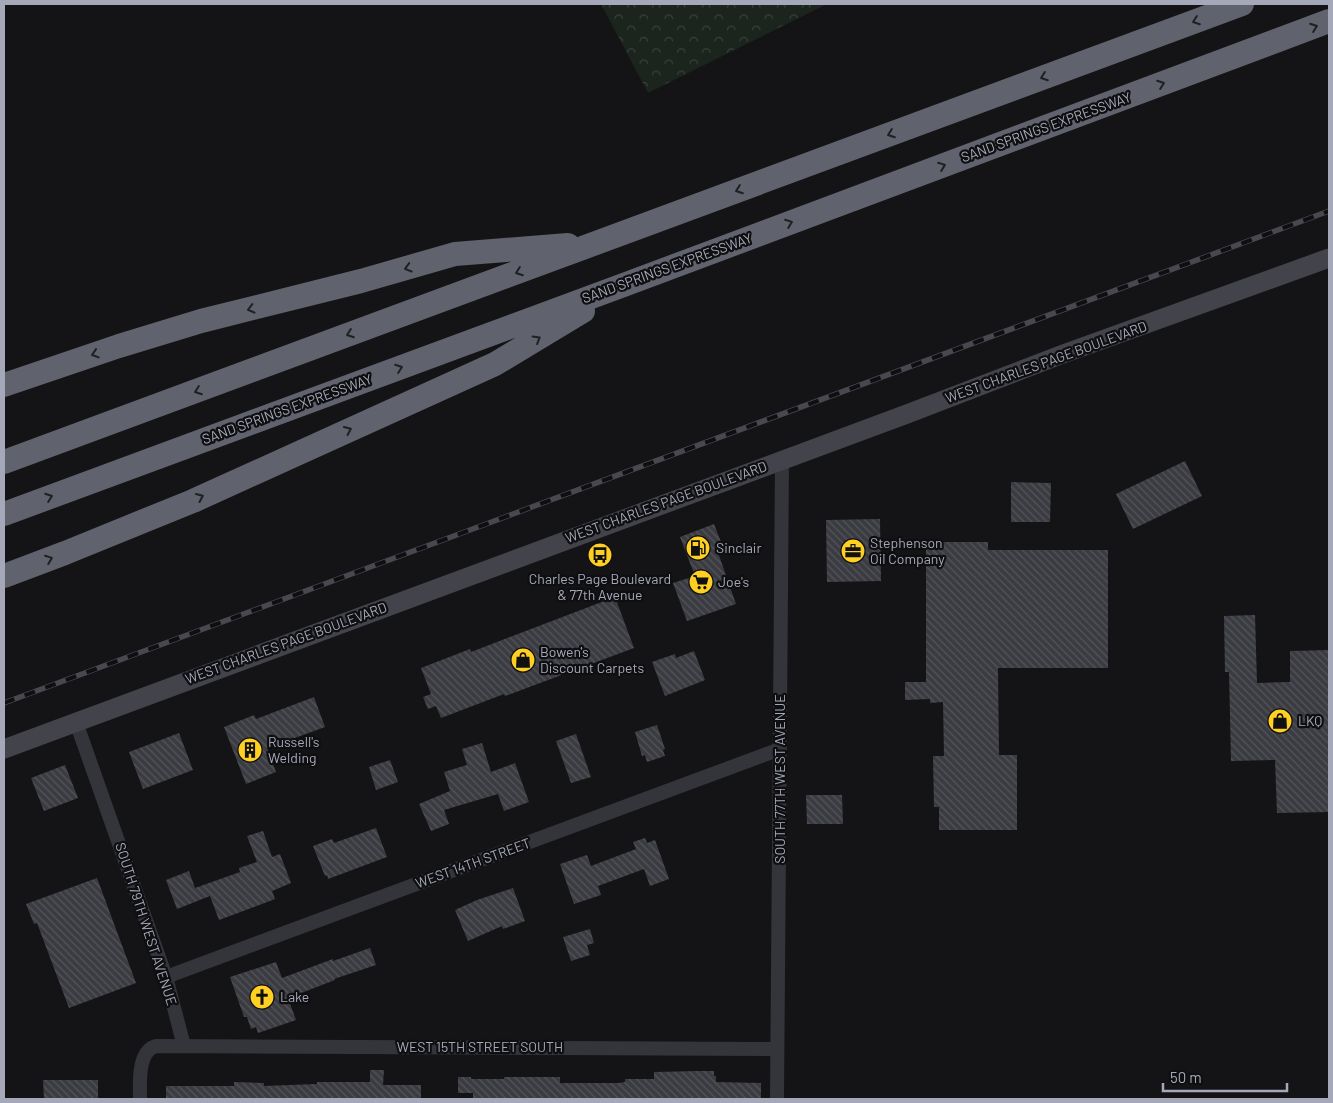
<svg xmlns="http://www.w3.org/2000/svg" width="1333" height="1103" font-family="Barlow,sans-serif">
<defs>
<pattern id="forest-crowns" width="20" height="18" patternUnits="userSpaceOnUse" patternTransform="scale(1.25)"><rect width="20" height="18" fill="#1b241d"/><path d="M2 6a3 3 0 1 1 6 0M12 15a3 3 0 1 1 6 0" fill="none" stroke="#39413c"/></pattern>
<pattern id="building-back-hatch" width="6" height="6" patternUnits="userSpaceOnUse" patternTransform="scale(1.25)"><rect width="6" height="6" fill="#3b3c41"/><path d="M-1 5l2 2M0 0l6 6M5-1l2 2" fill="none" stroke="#54555a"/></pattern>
</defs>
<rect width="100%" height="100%" fill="#141416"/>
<!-- forest -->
<path fill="url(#forest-crowns)" d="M605,4h222l-179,89 -46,-87z"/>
<!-- building -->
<path fill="url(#building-back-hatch)" d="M1185,461l17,35 -69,33 -17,-35z
M1011,482l40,1 -1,39h-39z
M880,519l1,62 -54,1 -1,-62z
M714,524l7,18 -6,2 21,60 -49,17 -14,-38 22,-7 -15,-39z
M926,542h62v8h120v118h-110l1,87h18v75h-78v-23h-5l-1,-51h11l-1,-54 -13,1v-4l-25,1v-18h21z
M615,597l19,51 -129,48 -1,-2 -63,24 -5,-12 -8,3 -5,-12 8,-3 -10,-26 49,-19 1,3z
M1255,615l2,68 33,-1v-31l39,-1v162l-52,1 -2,-53 -44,1 -2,-89h-4l-1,-56z
M694,651l11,29 -40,16 -13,-34 23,-8 1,4z
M314,697l11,30 -58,21 9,24 -30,12 -22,-57 30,-12 2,4z
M657,725l8,24 -2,1 2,6 -18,6 -2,-7 -3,1 -7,-24z
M179,733l14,37 -50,19 -14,-37z
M576,734l15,43 -20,6 -15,-42z
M482,743l9,29 24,-9 14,39 -25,9 -6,-17 -54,16 5,14 -18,7 -12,-27 31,-13 -6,-19 23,-7 -5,-16z
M390,760l8,22 -22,8 -7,-23z
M65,765l13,33 -34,13 -13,-33z
M806,795h36l1,29h-36z
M376,828l11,29 -59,22 -1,-4 -2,1 -12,-30 19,-7 2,4z
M263,831l9,26 8,-3 11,29 -19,8 3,8 -56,21 -9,-24 -33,13 -11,-29 23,-9 6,17 45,-16 -1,-4 18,-6 -10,-26z
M645,838l2,5 8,-3 14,39 -19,7 -6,-17 -46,17 3,9 -27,9 -14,-40 27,-9 4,11 45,-17 -3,-7z
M97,878l39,105 -67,25 -32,-85 -3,1 -8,-20z
M513,888l12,33 -22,8 -1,-3 -34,15 -13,-31 22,-10z
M590,929l4,14 -7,2 3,10 -19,6 -8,-24z
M370,948l6,17 -42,14 1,1 -47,18 8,22 -38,13 -2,-6 -5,2 -4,-12h-3l-14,-40 46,-15 6,16 51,-19v2z
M370,1070h14l-1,15h38v14h-255v-13h68v-4l30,1v3l53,-2v-2h53z
M697,1071h17v5h2v6l45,1v16h-288v-6h-15v-16h13v2h33v-2h56v6h58l7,-1v-3h29v-7z
M43,1080h55v19h-54z"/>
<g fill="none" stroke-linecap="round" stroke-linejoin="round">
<!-- minor -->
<path stroke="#34353b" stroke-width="14" d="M76,722l90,255 18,69
M166,977l614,-228
M140,1099c0,-13 -2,-39 9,-49 2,-2 4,-3 7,-4l621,3
M777,1099l5,-640"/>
<!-- secondary -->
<path stroke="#42434b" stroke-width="19" d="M4,749l903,-335 156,-60 266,-96"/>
<!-- motorway -->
<path stroke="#60626d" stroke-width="24" d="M4,385l115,-39 82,-25 160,-40 94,-27 113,-9
M4,462l1238,-458
M4,514l625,-231 700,-262
M4,576l61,-23 128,-52 302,-137 88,-53"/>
<defs>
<path id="rail" d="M4,703l1325,-492"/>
</defs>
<!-- rail casing -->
<use href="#rail" stroke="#474850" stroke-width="5.5"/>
<!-- rail -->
<use href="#rail" stroke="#0f0f11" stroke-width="4" stroke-dasharray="11" stroke-linecap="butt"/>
</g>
<!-- one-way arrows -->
<defs><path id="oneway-chevron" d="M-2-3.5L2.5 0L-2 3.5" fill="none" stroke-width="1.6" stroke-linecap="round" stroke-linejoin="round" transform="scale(1.25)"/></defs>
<g stroke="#1f2023">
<use href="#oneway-chevron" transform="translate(1196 21) rotate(160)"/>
<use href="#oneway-chevron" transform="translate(1314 27) rotate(-20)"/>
<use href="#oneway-chevron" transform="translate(1044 77) rotate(160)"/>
<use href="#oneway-chevron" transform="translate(1161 84) rotate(-20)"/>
<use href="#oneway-chevron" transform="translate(891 134) rotate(160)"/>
<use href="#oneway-chevron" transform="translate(942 166) rotate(-21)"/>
<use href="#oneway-chevron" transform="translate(739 190) rotate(160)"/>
<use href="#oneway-chevron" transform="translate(789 223) rotate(-21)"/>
<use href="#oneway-chevron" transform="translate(408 268) rotate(164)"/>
<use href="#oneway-chevron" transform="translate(519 272) rotate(160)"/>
<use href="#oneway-chevron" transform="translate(251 309) rotate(166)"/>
<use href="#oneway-chevron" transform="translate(350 334) rotate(160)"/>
<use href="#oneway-chevron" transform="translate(537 339) rotate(-31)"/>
<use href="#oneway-chevron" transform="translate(95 354) rotate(162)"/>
<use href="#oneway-chevron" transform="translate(399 368) rotate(-20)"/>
<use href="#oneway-chevron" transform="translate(198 391) rotate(160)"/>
<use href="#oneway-chevron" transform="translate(348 430) rotate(-25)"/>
<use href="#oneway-chevron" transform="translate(49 497) rotate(-20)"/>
<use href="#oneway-chevron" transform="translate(200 497) rotate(-24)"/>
<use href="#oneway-chevron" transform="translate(49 559) rotate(-21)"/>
</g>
<!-- icons -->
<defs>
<symbol id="fuel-disc" viewBox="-11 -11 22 22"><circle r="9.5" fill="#ffd022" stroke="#0f0f11"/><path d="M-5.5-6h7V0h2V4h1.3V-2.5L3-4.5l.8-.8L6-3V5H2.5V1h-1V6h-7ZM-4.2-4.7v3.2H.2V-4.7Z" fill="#111"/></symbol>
<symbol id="office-disc" viewBox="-11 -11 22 22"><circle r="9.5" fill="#ffd022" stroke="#0f0f11"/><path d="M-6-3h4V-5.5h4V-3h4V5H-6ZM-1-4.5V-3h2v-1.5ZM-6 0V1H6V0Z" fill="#111"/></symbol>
<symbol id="bus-disc" viewBox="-11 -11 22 22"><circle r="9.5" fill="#ffd022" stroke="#0f0f11"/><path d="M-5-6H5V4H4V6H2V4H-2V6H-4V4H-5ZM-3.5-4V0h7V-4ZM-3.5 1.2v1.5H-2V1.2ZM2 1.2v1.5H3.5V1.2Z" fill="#111"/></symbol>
<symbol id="supermarket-disc" viewBox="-11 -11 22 22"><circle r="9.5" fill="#ffd022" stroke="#0f0f11"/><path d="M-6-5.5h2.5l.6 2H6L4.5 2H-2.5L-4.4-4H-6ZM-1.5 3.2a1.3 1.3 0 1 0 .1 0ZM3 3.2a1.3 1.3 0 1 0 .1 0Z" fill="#111"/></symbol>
<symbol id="shop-disc" viewBox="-11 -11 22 22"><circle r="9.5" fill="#ffd022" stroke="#0f0f11"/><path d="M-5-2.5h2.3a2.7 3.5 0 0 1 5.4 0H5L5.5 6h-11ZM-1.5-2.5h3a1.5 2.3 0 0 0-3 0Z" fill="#111"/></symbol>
<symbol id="building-disc" viewBox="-11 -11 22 22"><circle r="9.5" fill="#ffd022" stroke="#0f0f11"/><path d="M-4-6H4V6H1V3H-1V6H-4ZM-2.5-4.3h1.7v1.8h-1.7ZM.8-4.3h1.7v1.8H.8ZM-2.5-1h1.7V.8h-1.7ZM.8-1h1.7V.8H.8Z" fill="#111"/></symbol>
<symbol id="church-disc" viewBox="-11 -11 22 22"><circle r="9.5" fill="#ffd022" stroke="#0f0f11"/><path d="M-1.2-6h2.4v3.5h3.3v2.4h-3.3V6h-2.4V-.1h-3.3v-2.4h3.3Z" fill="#111"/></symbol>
</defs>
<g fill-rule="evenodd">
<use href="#fuel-disc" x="684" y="534" width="28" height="28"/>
<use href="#office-disc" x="839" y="537" width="28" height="28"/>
<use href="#bus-disc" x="586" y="541" width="28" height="28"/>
<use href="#supermarket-disc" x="687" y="568" width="28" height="28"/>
<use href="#shop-disc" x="509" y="646" width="28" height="28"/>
<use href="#shop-disc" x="1266" y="707" width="28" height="28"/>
<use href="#building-disc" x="236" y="736" width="28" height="28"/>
<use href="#church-disc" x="248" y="983" width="28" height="28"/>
</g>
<g text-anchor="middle" stroke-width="4.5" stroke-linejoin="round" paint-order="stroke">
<!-- street labels -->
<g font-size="14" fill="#a4a8b8" stroke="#0f0f11">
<text transform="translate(1046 127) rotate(-20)" y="5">SAND SPRINGS EXPRESSWAY</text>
<text transform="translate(667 268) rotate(-20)" y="5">SAND SPRINGS EXPRESSWAY</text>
<text transform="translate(1046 362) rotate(-20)" y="5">WEST CHARLES PAGE BOULEVARD</text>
<text transform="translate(287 409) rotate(-20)" y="5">SAND SPRINGS EXPRESSWAY</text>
<text transform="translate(666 502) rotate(-20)" y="5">WEST CHARLES PAGE BOULEVARD</text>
<text transform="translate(286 643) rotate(-20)" y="5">WEST CHARLES PAGE BOULEVARD</text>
<text transform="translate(780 779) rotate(-90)" y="5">SOUTH 77TH WEST AVENUE</text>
<text transform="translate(473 863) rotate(-20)" y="5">WEST 14TH STREET</text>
<text transform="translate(146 924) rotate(72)" y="5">SOUTH 79TH WEST AVENUE</text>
<text x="480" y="1052">WEST 15TH STREET SOUTH</text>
</g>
<!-- poi labels -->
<g font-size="14" fill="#a4a8b8" stroke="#0f0f11" text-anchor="start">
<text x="870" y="548">Stephenson<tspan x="870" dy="16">Oil Company</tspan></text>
<text x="716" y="553">Sinclair</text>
<text x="600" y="584" text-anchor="middle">Charles Page Boulevard<tspan x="600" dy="16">&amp; 77th Avenue</tspan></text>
<text x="718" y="587">Joe's</text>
<text x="540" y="657">Bowen's<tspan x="540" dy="16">Discount Carpets</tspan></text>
<text x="1298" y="726">LKQ</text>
<text x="268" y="747">Russell's<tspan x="268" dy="16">Welding</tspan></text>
<text x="280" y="1002">Lake</text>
</g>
</g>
<!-- border -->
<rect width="1333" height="1103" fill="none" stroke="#a4a8b8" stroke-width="10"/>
<!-- scale -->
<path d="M1163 1083v8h124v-8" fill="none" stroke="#a4a8b8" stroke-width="2.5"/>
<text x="1170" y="1083" font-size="15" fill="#a4a8b8" stroke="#0f0f11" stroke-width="4" paint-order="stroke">50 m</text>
</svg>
